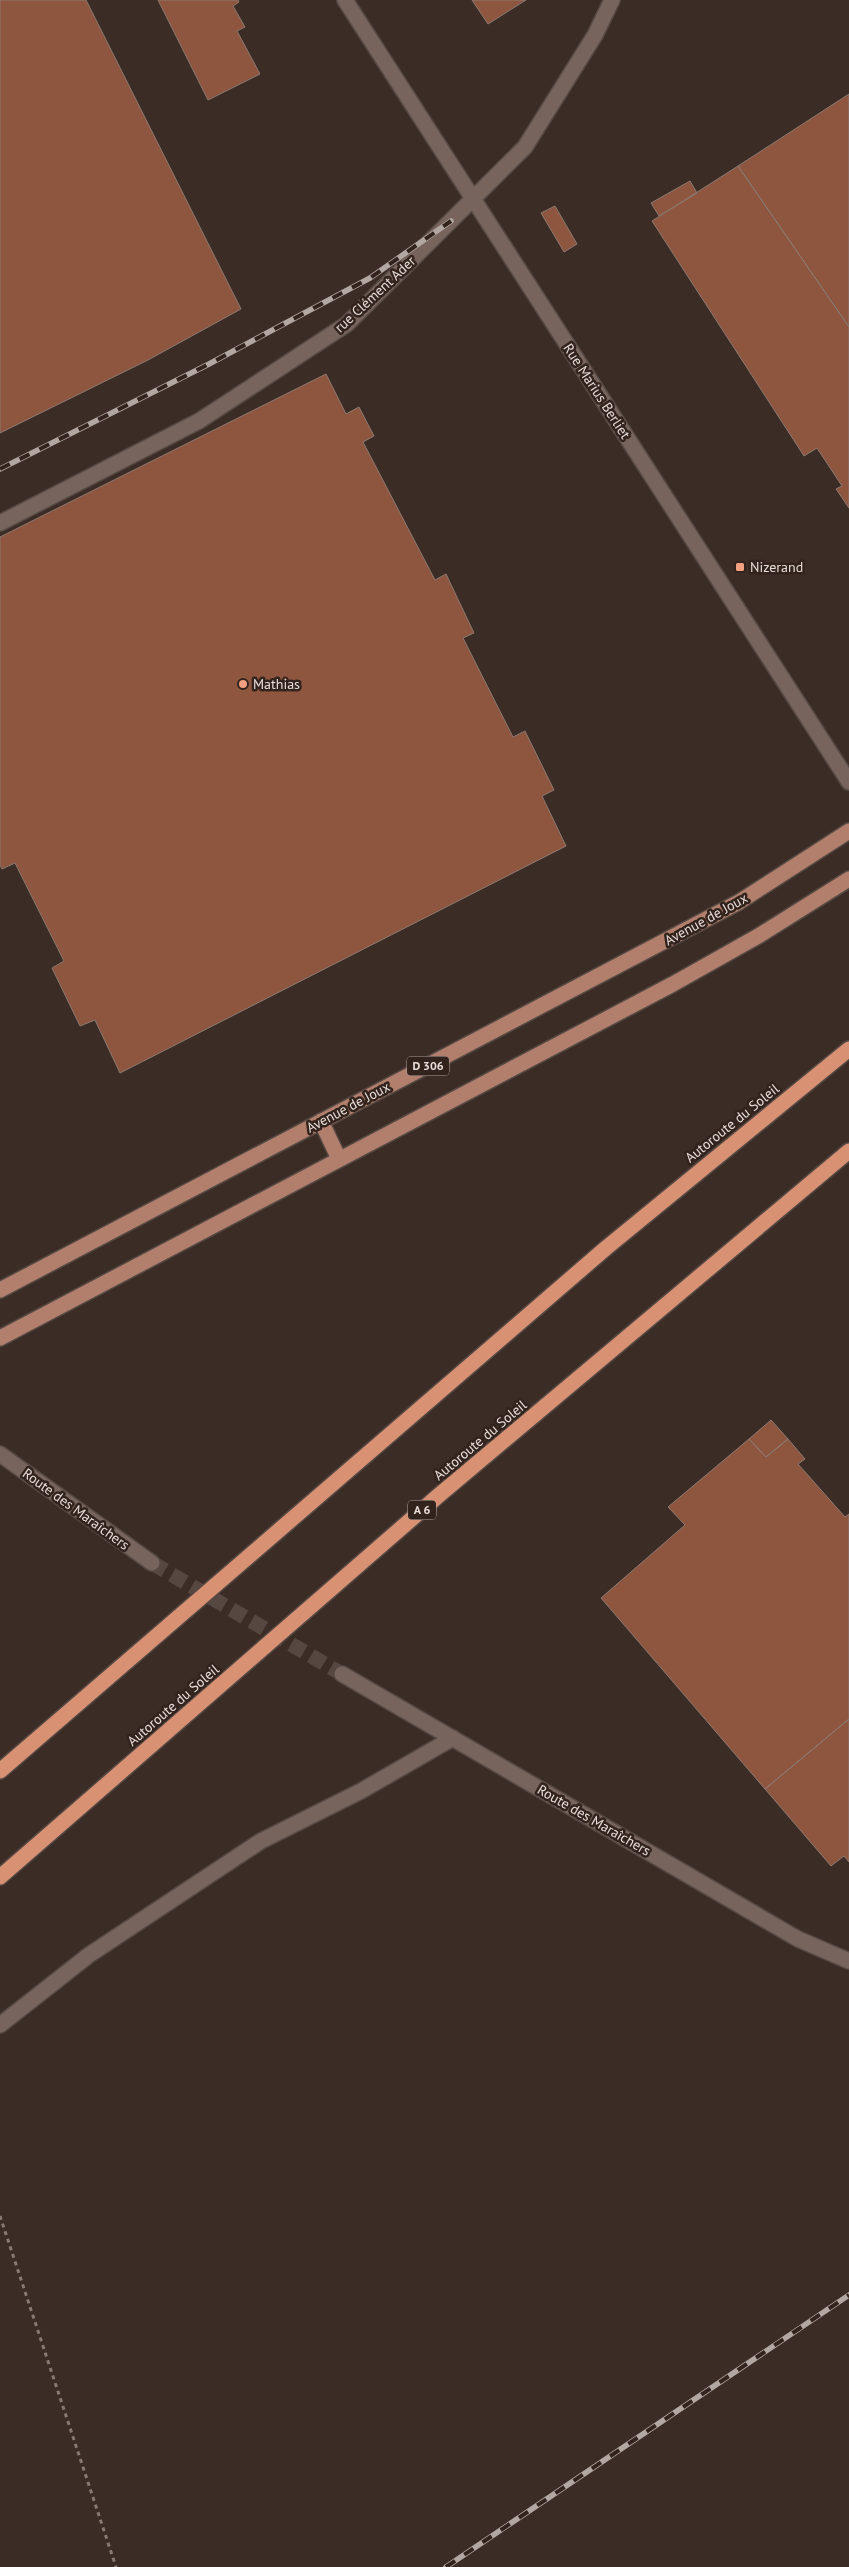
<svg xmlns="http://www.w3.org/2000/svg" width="849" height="2567" font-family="'PT Sans',sans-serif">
<rect width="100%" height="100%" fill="#3c2c26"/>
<!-- building -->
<path fill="#8e563f" stroke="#8c7a72" d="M0,0h86l155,309 -93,51 -148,73z
M158,0h80l1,2 -6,4 12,21 -8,4 23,43 -52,26z
M472,0h54l-38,24z
M849,94v233l-111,-161z
M738,166l111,161v181l-13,-19 6,-3 -25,-38 -13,8 -152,-235z
M690,181l7,12 -38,23 -8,-13z
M555,206l22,38 -13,8 -23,-39z
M326,374l20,40 13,-7 15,29 -11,6 72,138 11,-6 28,59 -11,5 50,99 12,-6 29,59 -12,6 24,50 -446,227 -25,-53 -15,6 -28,-58 12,-7 -49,-98 -13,6 -2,-4v-328z
M771,1420l17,19 -22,18 -17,-18z
M749,1439l17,18 22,-18 17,20 -7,5 47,53 4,-3v205l-84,70 -164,-191 84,-73 -17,-18z
M849,1719v143l-5,-6 -13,10 -66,-77z"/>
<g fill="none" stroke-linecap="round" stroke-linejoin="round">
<!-- minor-tunnel -->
<path stroke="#564741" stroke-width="15" stroke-dasharray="15 8" stroke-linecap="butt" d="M152,1563l190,111"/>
<defs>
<path id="minor" d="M345,0l504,782
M0,523l199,-102 148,-97 178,-177 70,-112 17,-35
M0,1454l152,109
M342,1674l456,265 51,22
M0,2025l89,-70 172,-114 100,-50 92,-53"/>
<path id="major" d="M321,1121l18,38
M0,1290l739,-388 110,-71
M0,1338l673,-354 87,-49 89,-56"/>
<path id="highway" d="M0,1771l606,-523 243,-199
M0,1877l438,-381 411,-345"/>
</defs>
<!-- minor casing -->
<use href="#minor" stroke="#564944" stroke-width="18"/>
<!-- major casing -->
<use href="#major" stroke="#564944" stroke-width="18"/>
<!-- highway casing -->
<use href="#highway" stroke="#564944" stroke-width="18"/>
<!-- path -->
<path stroke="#877974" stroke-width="3" stroke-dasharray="4 4" stroke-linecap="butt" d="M0,2216l116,351"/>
<!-- minor -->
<use href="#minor" stroke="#76645d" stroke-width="15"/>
<!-- major -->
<use href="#major" stroke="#b17f6b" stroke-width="15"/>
<!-- highway -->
<use href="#highway" stroke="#d99174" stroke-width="15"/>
<defs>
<path id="rail" d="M0,469l209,-105 161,-86 81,-57
M446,2567l403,-272"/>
</defs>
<!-- rail casing -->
<use href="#rail" stroke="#b3a7a2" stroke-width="5.5"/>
<!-- rail -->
<use href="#rail" stroke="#32231c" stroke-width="4" stroke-dasharray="11" stroke-linecap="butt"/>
</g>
<!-- markers -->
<g fill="#f2a07f" stroke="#32231c" stroke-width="2">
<rect x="735" y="562" width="10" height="10" rx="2.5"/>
<circle cx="243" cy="684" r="5"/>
</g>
<g text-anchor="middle" stroke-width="5" stroke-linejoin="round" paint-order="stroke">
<!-- shield labels -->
<g fill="#32231c" stroke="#b1a5a0" stroke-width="1">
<rect x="407" y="1056.5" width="42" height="19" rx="4"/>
<rect x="408" y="1500.5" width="28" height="19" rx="4"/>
</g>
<g font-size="12" font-weight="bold" fill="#e8ddd9">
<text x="428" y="1070">D 306</text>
<text x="422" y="1514">A 6</text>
</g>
<!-- street labels -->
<g font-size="14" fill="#e8ddd9" stroke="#32231c">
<text transform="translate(375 294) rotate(-43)" y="5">rue Clément Ader</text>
<text transform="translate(597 391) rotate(57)" y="5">Rue Marius Berliet</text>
<text transform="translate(706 919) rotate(-29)" y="5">Avenue de Joux</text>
<text transform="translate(348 1107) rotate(-28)" y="5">Avenue de Joux</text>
<text transform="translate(732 1123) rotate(-39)" y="5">Autoroute du Soleil</text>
<text transform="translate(480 1440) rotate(-40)" y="5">Autoroute du Soleil</text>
<text transform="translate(76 1509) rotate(36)" y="5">Route des Maraîchers</text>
<text transform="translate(173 1705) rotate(-41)" y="5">Autoroute du Soleil</text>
<text transform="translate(594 1820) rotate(30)" y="5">Route des Maraîchers</text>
</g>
<!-- poi labels -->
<g font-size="14" fill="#e8ddd9" stroke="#32231c" text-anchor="start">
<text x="750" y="572">Nizerand</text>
<text x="253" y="689">Mathias</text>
</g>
</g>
</svg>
